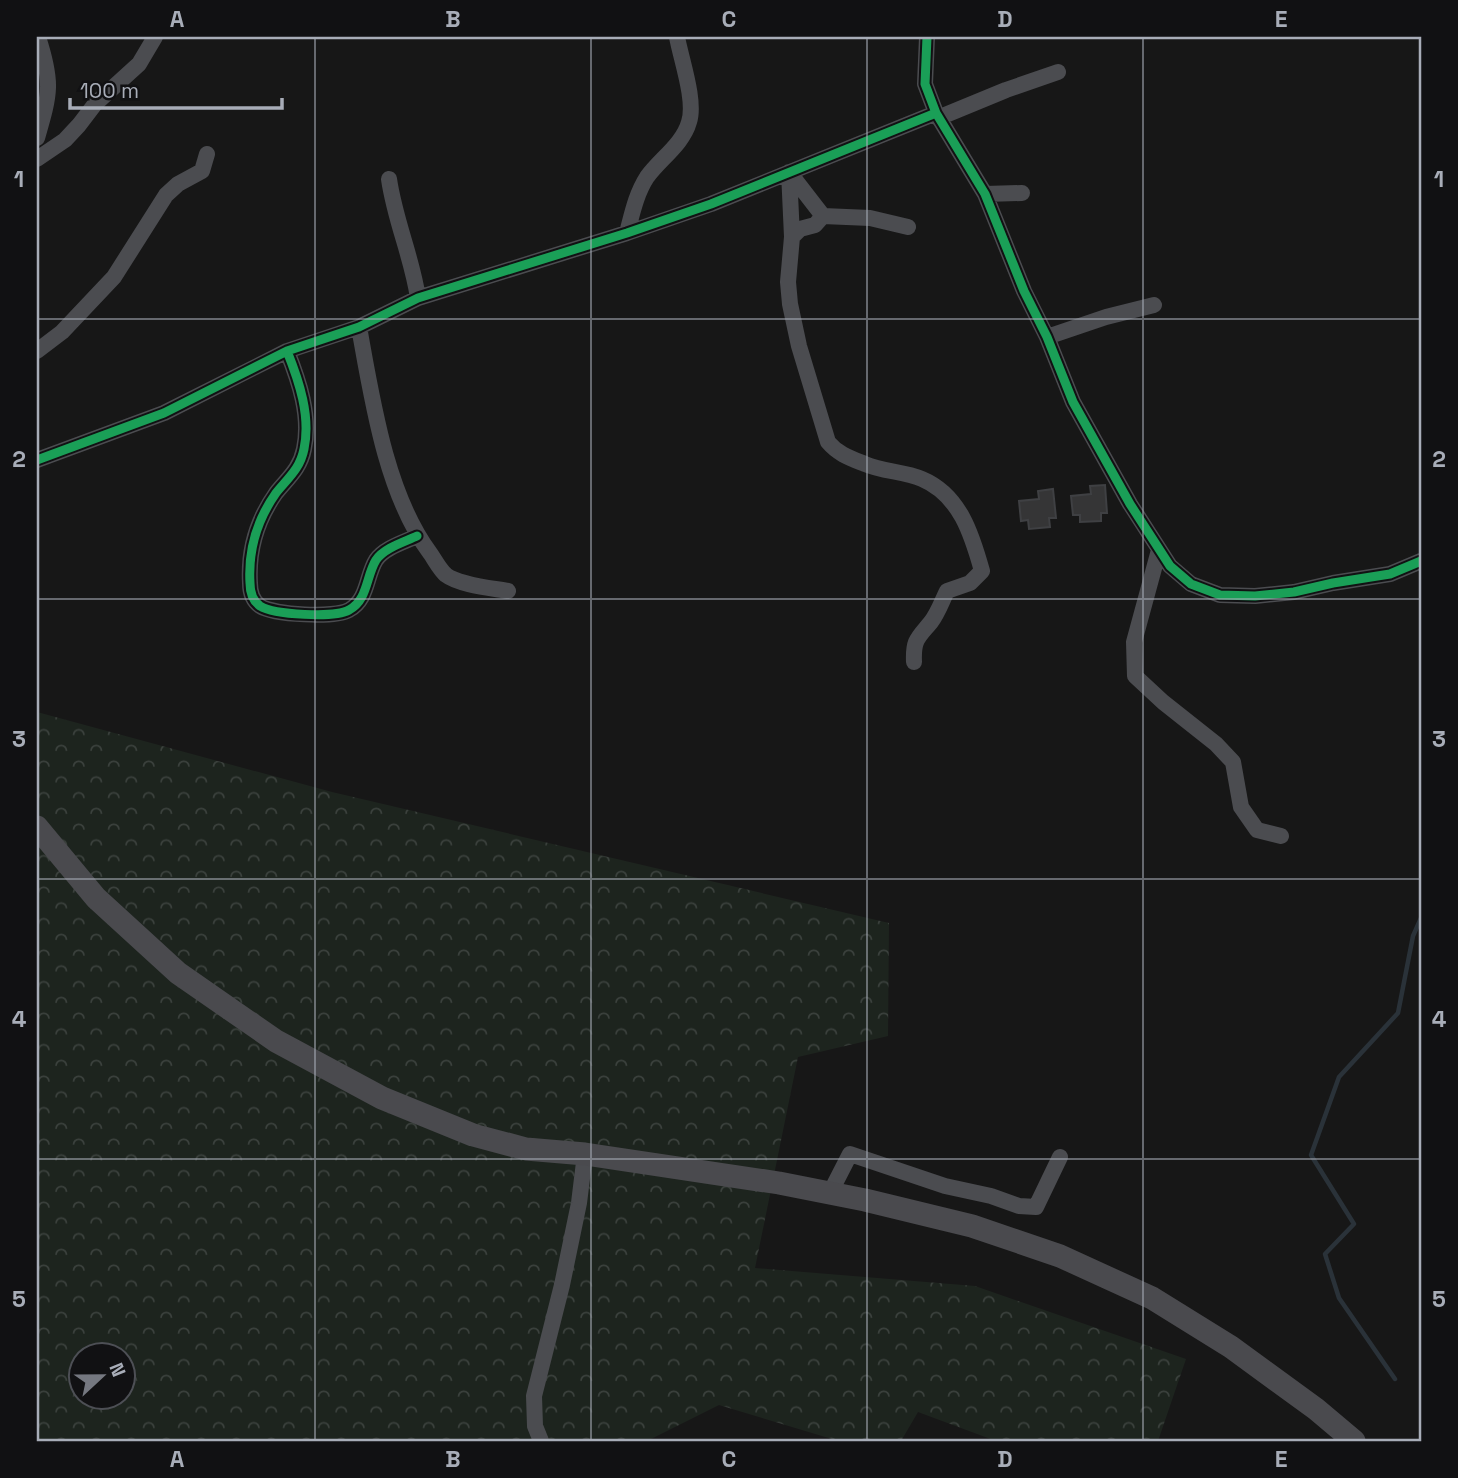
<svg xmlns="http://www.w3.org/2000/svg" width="1458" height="1478" font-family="'Space Grotesk',sans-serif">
<defs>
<pattern id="forest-crowns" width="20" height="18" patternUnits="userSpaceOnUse" patternTransform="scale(1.75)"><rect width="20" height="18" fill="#1d241e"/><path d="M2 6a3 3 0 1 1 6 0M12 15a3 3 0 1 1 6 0" fill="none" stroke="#3b413d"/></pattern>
</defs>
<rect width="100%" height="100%" fill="#171717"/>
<!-- forest -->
<path fill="url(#forest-crowns)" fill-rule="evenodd" d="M37,712l295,80 557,131 -1,113 -90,21 -43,211 220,18 211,73 -28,82h-162l-78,-29 -17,29 -69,-2 -113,-34 -72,36h-610zM80,1356h42v42h-42z"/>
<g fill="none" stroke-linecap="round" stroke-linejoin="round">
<!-- stream -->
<path stroke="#2a3239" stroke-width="4.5" d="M1395,1379l-56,-81 -14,-44 29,-30 -43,-69 28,-78 59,-64 15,-77 8,-18"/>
</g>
<!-- building -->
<path fill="#353536" stroke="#3f4043" stroke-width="2" d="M1105,485l2,28h-6v8l-21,1v-7h-7l-2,-19 20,-2 -1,-8z
M1053,489l3,29h-7l1,9 -21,2 -1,-9 -7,1 -2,-20 20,-2 -1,-8z"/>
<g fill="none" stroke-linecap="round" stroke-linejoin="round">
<!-- minor -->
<path stroke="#4b4c50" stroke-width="16" d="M927,37l-2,47 11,29 49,81 39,97 23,46 26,65 57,102 40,62 21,18 29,11 35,1 39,-4 39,-9 57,-9 31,-13
M938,118l68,-28 52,-18
M37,138c13,-45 16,-55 1,-101
M37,159l28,-19 14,-15 16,-21 44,-40 16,-27
M789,172l34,44 -8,9 -15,4 -8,8 -4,45 2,22 9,42 29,96c10,12 22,16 37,22 18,8 39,7 57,15 38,16 50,56 60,92l-12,12 -23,8c-5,10 -9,22 -16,31 -13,16 -18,17 -17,40
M789,172l3,65
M389,179c6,42 23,78 29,119
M985,194l37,-1
M823,216l47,2 38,9
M627,233c5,-19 9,-39 20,-56 13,-18 36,-33 42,-55 7,-21 -8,-63 -12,-85
M359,327c13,72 27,167 71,226 5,7 10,17 16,22 13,10 45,13 62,16
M1047,337l59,-20 48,-12
M37,351l25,-19 52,-55 52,-82 12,-11 24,-13 5,-17
M287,351c12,30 24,65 17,98 -4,20 -16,29 -28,44 -19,27 -28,57 -26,90 0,9 3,18 10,23 14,9 75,12 89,4 19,-10 17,-34 27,-50 8,-12 28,-18 41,-24
M37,460l127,-47 123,-62 72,-24 59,-29 209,-65 84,-29 225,-91
M1159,550l-25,92 1,34 28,26 53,42 17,18 8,45 16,23 24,6
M830,1193l20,-39 95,32 46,10 28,10 17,1 24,-50
M541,1441l-6,-15 -1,-30 28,-111 17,-82 6,-49"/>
<!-- secondary -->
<path stroke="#4a4a4e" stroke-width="23" d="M37,827l59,71 82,75 98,68 106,57 91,37 53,14 59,5 194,29 86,17 107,26 88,30 92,42 79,49 85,62 38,32"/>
<defs>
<path id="cycleway" d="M927,37l-2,47 11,29 49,81 39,97 23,46 26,65 57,102 40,62 21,18 29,11 35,1 39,-4 39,-9 57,-9 31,-13
M287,351c12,30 24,65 17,98 -4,20 -16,29 -28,44 -19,27 -28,57 -26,90 0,9 3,18 10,23 14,9 75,12 89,4 19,-10 17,-34 27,-50 8,-12 28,-18 41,-24
M37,460l127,-47 123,-62 72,-24 59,-29 209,-65 84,-29 225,-91"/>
</defs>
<!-- cycleway casing -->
<use href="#cycleway" stroke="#111113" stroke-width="13"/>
<!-- cycleway -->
<use href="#cycleway" stroke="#1a9f57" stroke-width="9"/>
</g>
<!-- grid -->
<path fill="none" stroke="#a8adb8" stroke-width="2" stroke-opacity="0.55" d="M315,37v1404M591,37v1404M867,37v1404M1143,37v1404M37,319h1384M37,599h1384M37,879h1384M37,1159h1384"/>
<!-- border -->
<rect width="1458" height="1478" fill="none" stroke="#111113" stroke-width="77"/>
<!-- north arrow -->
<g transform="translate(102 1376) rotate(68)"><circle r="33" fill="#111113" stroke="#4d4f55" stroke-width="2"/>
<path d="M0-5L12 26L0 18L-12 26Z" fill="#757880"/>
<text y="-10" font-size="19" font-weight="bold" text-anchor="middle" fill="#a8adb8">N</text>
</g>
<!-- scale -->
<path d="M70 98v10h212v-10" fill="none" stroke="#a8adb8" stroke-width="3.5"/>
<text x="80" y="98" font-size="21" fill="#a8adb8" stroke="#111113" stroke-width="5" paint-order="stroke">100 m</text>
<rect x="38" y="38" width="1382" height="1402" fill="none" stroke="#a8adb8" stroke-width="2.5"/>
<g font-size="23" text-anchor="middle" font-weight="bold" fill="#a8adb8">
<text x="177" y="27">A</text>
<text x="453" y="27">B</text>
<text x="729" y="27">C</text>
<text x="1005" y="27">D</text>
<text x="1281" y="27">E</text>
<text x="19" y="187">1</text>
<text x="1439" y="187">1</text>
<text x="19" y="467">2</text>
<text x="1439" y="467">2</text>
<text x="19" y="747">3</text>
<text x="1439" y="747">3</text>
<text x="19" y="1027">4</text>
<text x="1439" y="1027">4</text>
<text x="19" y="1307">5</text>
<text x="1439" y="1307">5</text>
<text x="177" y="1467">A</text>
<text x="453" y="1467">B</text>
<text x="729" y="1467">C</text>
<text x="1005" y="1467">D</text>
<text x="1281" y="1467">E</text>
</g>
</svg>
